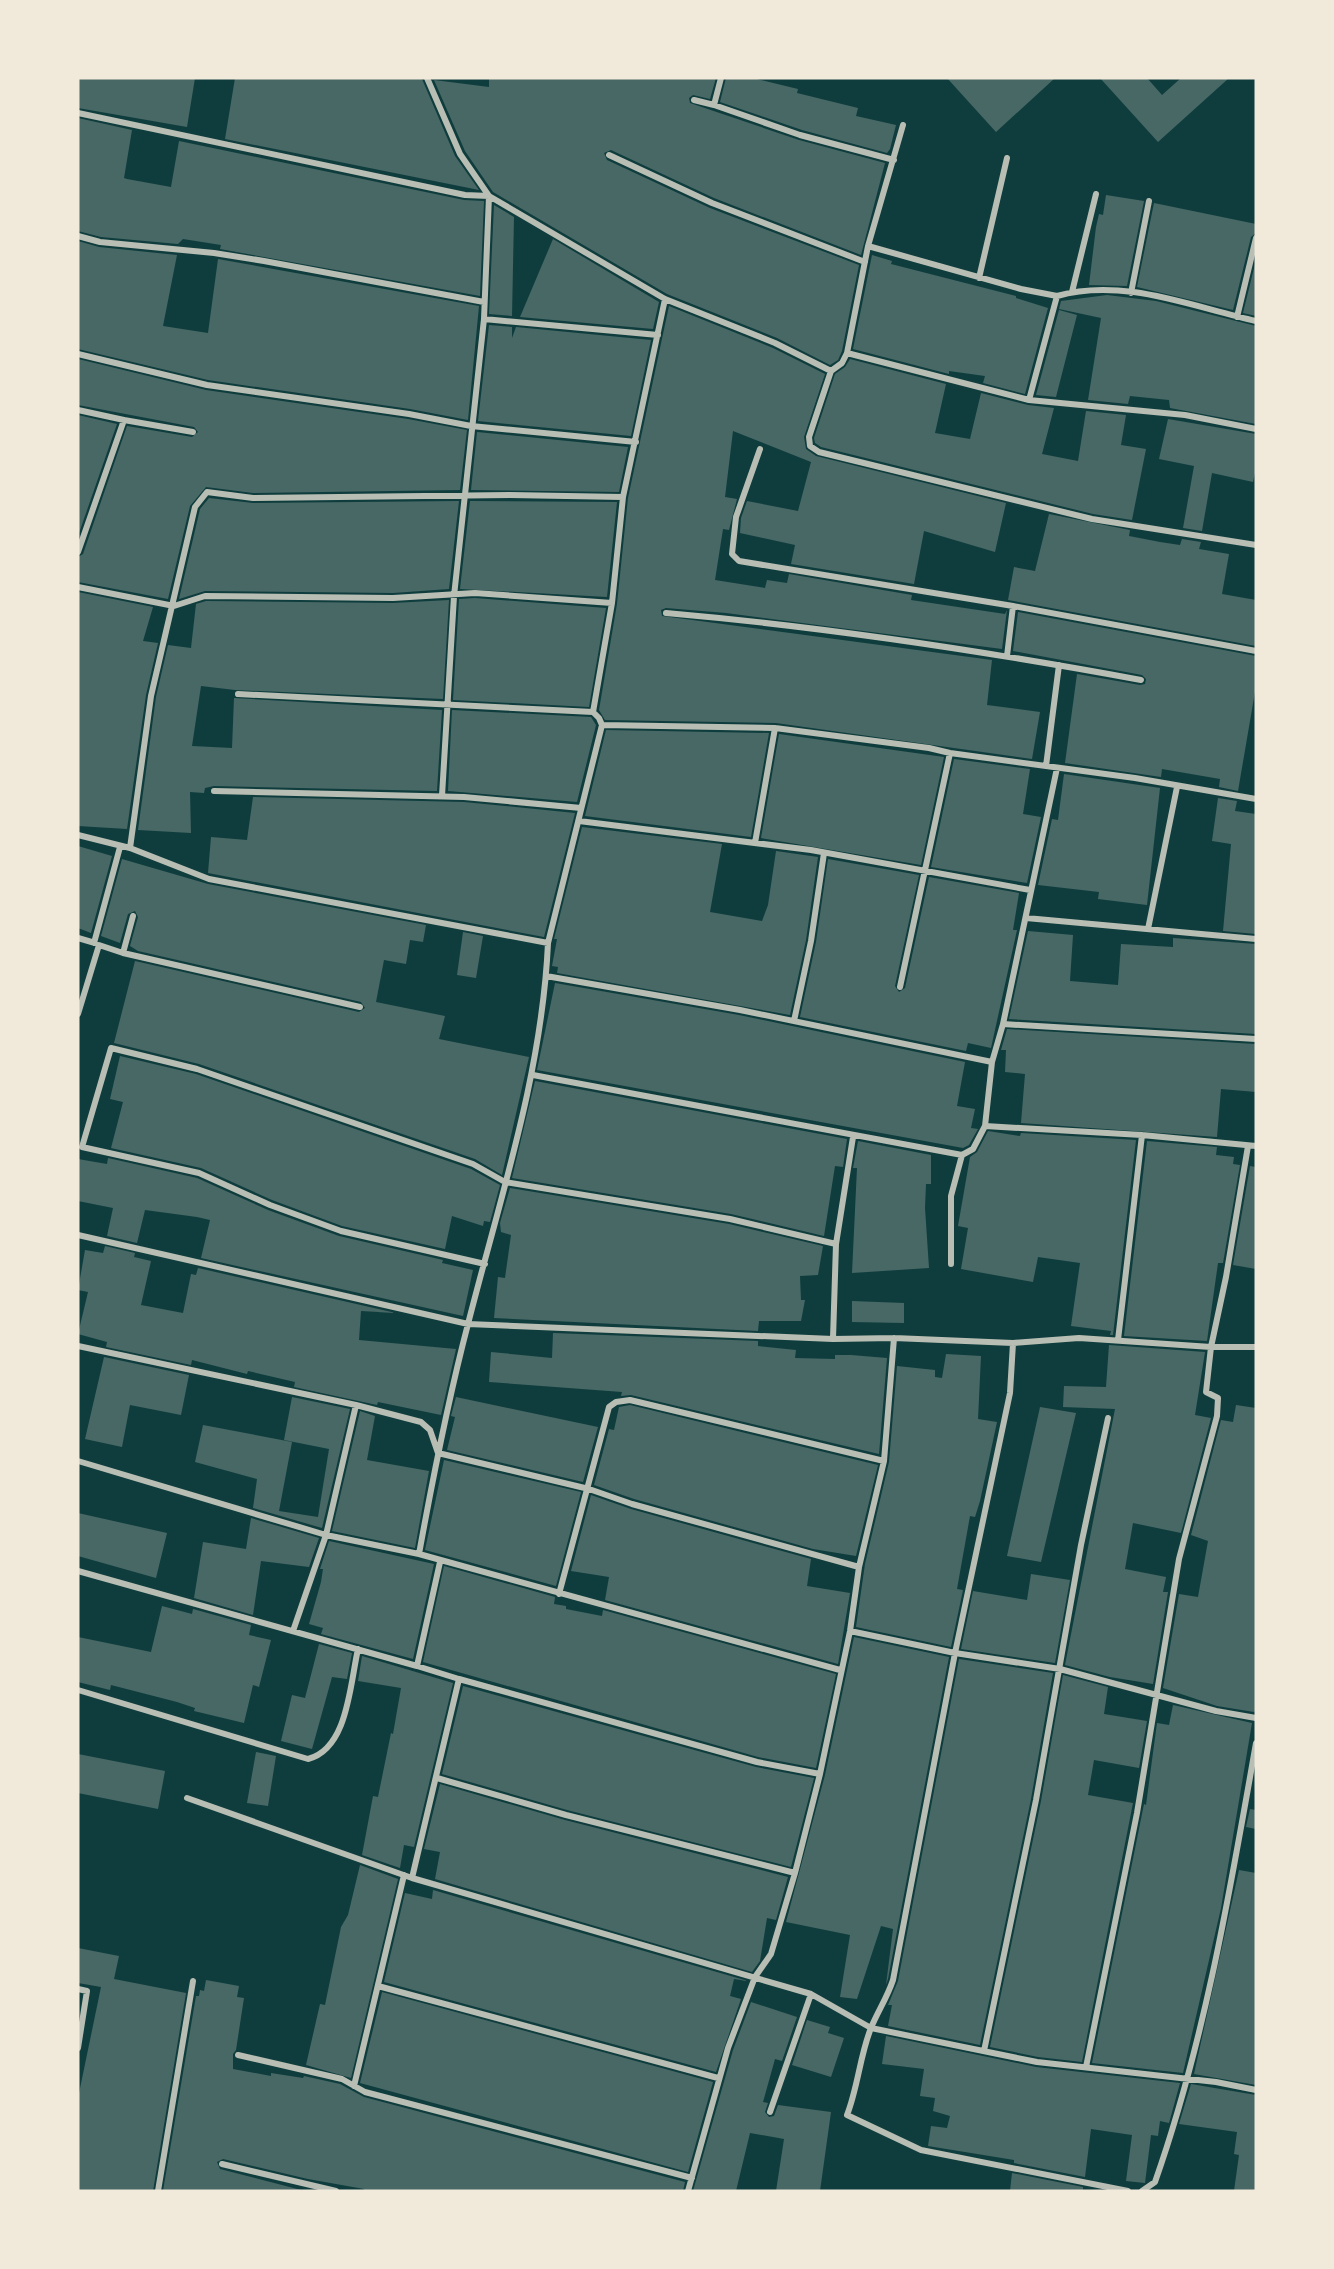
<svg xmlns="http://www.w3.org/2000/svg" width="1334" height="2269" font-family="Montserrat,sans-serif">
<rect width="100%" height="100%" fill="#0f3d3e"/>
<!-- building -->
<path fill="#486865" d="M78,78h117l-8,49 -109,-19z
M235,78l187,1 33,77 24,34 -254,-51z
M489,78h227l-6,21 -17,-4 -4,3 1,5 109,37 86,23 -24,92 -147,-57 -103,-48 -7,3 3,7 103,48 149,57 -17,86 -4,9 -8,5 -53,-27 -110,-44 -174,-102 -28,-41 -31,-71 55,7z
M726,78h27l45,11 -1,4 61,15 -2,8 40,9 -6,24 -3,4 -85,-23 -82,-28z
M947,78h108l-59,54z
M1100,78h47l15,17 19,-17h48l-71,64z
M78,118l54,12 -8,48 3,1 44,8 8,-46 285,59 20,1 -4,95 -260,-47 1,-4 -38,-6 -5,5 -77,-7 -23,-6z
M1106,195l38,6 -17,85 -38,-1 7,-58 3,-13 4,1z
M1154,203l102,21v9l-5,4 -18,73 -96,-23z
M494,205l20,12 -2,99 -23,-2z
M553,239l106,63 -6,27 -133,-12z
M78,241l21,6 78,8 -14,71 45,7 10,-74 261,47 -11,114 -58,-11 -202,-29 -130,-31z
M872,255l20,6 -1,3 125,32v2l32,10 -23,86 -42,-11 2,-7 -36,-5v3l-96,-25z
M1256,260v56l-13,-3z
M1107,295l49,6 100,25v98l-86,-16 -1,-8 -39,-4 -2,8 -40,-4 13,-82 -42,-9 2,-8z
M669,306l104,42 52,26 -21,63 2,12 10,7 190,47 -11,49 -71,-21 -10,53 -123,-20 4,-19 -55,-12 1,-15 6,-17 51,10 13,-49 -78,-31 -8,66 12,2 -8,31 -6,-1 -8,51 50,8 2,-8 20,3 2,-9 123,21 -1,5 94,14 2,-4 -5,39 -276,-36 -60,-5 -5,2 1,6 330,44 -5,45 53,7 -8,47 -256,-36 -171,-3 -6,-10 18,-106 11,-106z
M1059,310l18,5 -21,82 -20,-2z
M489,325l23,2v11l4,-11 135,13 -20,96 -153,-15z
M78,359l128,31 202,29 59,11 -7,60 -207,3 -47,-6 -16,19 -22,93 -90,-17v-25l5,-3 44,-128 65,11 6,-5 -4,-5 -116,-22z
M850,359l96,25 -11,49 35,6 11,-46 47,12 26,3 -12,46 36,7 8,-50 40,4 -5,30 25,4 -14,71 -39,-6 -272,-67 -6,-4 -1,-5 21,-64 10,-7z
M78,415l39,9 -39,112z
M1168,419l88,15v34l-3,14 -41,-9 -10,58 -19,-3 11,-62 -35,-7z
M477,432l151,15 -9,45 -148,-2z
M209,498l44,5 206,-2 -10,88 -56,4 -188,-2 -26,8 21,-90z
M470,501l147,1 -10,95 -147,-8z
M1049,514l81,16 -1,6 31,6 20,3 2,-6 19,3 -2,7 30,5 -7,40 34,6v46l-248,-46 6,-33 21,4z
M78,592l75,15 -10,34 15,2 -12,52 -19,134 -49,-3z
M475,598l131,10 -17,99 -136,-7 6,-101z
M449,600l-6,99 -208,-9 -34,-4 -9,60 40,2 2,-50 208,12 -5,81 -223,-5 -9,2 -1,5 -14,-1 1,41 -53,-3 18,-133 12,-52 23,3 5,-44 10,-3 187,2z
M1018,612l238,44v30l-18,105 -19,-4 1,-8 -58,-10 -1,8 -96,-14 12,-89 63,11 5,-1 1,-5 -4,-4 -129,-24z
M452,710l139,7 5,8 -19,77 -129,-11z
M606,730l163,3 -18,104 -166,-21z
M779,734l165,23 -23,108 -160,-27z
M954,759l76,10 -7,45 18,3 -14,66 -96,-16z
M1064,774l96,14 -13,117 -49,-6 1,-7 -61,-7 14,-66 6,1z
M253,797l211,5 111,11 -31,124 -336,-64 3,-36 36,3z
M1218,798l19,3 -2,10 21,3v120l-33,-3 8,-87 -19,-3z
M582,827l140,17 -12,68 52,9 6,-16 8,-54 42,6 -12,83 -16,75 -233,-42 1,-6 -6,-1 5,-27h-3z
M78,846l34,10 -21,77 -13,-5z
M122,859l86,25 218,41 -3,17 -13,-2 -4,24 -22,-4 -8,42 69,14 -6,23 90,18 -27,118 -27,-16 -276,-95 -85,-21 21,-82 224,51 6,-4 -4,-6 -223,-51 -8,-5 8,-29 -3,-6 -7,3 -8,29 -19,-7z
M828,859l91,16 -24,111 4,6 6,-4 24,-111 90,16 -6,37h4l-26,118 -23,-5 -2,8 -166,-34 16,-75z
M1028,931l45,4 -3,46 48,4 3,-41 52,3v-9l83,6v90l-247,-15z
M463,932l20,4 -7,42 -19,-3z
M555,983l184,32 226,47 -8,44 18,3 -4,19 7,1 -9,16 -6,3 -426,-78z
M1007,1029l248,15 1,48 -35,-3 -4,48 -196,-14 4,-49 -20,-2 1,-22h-5z
M120,1056l76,18 275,95 29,16 -10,37 -6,-1 -1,5 -31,-10 -7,33 -103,-23 -70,-26 -71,-32 -90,-20 12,-46 -13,-3z
M535,1081l312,58 -4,28 -8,-1 -11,70 -93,-22 -219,-36z
M988,1131l32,5 1,-3 115,7 -23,195h-3l1,-4 -40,-5 9,-63 -42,-6 -5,25 -72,-13 7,-41 -10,-2 12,-69 7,-5z
M858,1141l73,14v29h-5l-1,24 4,60 -77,5 5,-105h-4z
M1147,1141l70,6 -1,8 18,2 -1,7 7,1 -17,98h-5l-11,78 -83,-5z
M108,1158l89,20 71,32 71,26 104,24 -1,3 31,7 -10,46 -262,-58 9,-38 -13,-3 -52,-7 -8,33 -30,-7 6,-28 -35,-7v-42l29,5z
M1250,1166l6,1v102l-23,-4z
M510,1188l219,36 94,22 -5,29 -18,1 1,24h4l-4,21h-42l-1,10 -264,-13 4,-41 7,1 6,-43 -10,-3 -1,-9z
M105,1246l30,7 -1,4 17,4 -10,44 42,8 8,-39 5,1 2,-7 198,45 -35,-2 -2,29 97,9 -15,66 -63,-13 -1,3 -83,-18 1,-5 -47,-11 -1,3 -55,-14 -1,5 -85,-18 1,-5 -29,-8 10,-42 -10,-2 7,-40 18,3z
M852,1301l52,2v20l-52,-1z
M553,1333l205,8v5l38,4 -1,8 40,1v-4h16l36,3 -8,96 -248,-59 -10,1 1,-4 -133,-10 2,-30 61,6z
M1109,1345l96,7 -10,63 16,3 -30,115 -48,-10 -8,46 41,8 -3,15h5l-15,92 -43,-7 -45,-12 50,-256 -52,-2 1,-21 42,1z
M946,1354l35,2 -3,63 19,3 -17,79 -5,16 -5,-1 -13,73 6,1 -12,57 -95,-20 9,-63 24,-102 8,-96 38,4v7l7,1z
M104,1357l85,18 -8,40 -51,-10 -8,42 -37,-8z
M292,1397l58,12 -28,119 -69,-20 4,-29 -62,-17 8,-37 89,17 -13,69 39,6 11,-68 -45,-9z
M456,1397l142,30 -15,55 -136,-32 8,-33 -4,-1z
M630,1405l248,60 -22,91 -43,-7 -179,-50 -40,-14 15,-56 5,1 5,-23z
M1236,1405l20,3v302l-2,2 -37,-6 -54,-18 16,-94 19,3 10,-56 -17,-6 30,-115 12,2z
M1040,1407l36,6 -35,149 -34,-6z
M360,1411l15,5 -8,44 62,11 -14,77 -83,-17z
M444,1460l137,32 -25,94 -131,-36z
M591,1495l40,14 180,50 -4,27 43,7 -12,71 -233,-64 4,-23 -38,-6z
M78,1513l89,20 -11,45 -78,-22z
M251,1518l68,20 -10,29 -48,-6 -8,54 -59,-17 9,-56 43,7z
M329,1541l105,23 -21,95 -92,-25 2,-6 -14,-4 12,-42 2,-13h-3z
M444,1566l111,31 -1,7 12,2v3l36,7 1,-6 233,64 -20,94 -58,-11 -335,-95z
M1031,1574l39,6 -15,83 -94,-14 12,-58 54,9z
M162,1606l30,8 1,-5 58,16 -2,10 22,5 -12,47 -6,-2 -9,38 -50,-12 1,-3 -18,-6 -66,-17 -1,5 -32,-8v-45l73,15z
M854,1637l95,20 -61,322 -2,6 7,-56 -12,-3 -24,73 -17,-2 10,-62 -64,-13 39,-147z
M319,1644l33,9 -5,26 -15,-2 -20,72 -31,-8 11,-46 13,3z
M362,1656l91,27 -39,164 -10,-2 -4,23 -38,-13 11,-59 5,1 13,-64 2,1 8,-46 -43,-7z
M959,1659l94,14 -22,126 -51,246 -92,-19 4,-21h-4l10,-24z
M1063,1675l45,12 -4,27 43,7 -8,47 -45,-8 -6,35 45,8 -51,259 -44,-5 -48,-10 51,-246z
M463,1686l293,81 58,11 -23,89 -224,-57 -125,-36z
M1173,1705l79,18 -31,185 -38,165 -91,-10 52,-259 2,1 11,-82 12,2z
M256,1752l20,4 -8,50 -21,-3z
M78,1754l87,17 -7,38 -80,-16z
M440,1784l125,36 223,57 -12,43 -9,-2 -7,43 -8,11 -317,-93 5,-27 -16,-3z
M1250,1809l6,1v19l-10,-2z
M360,1865l38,14 -47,199 -45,-13 14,-61 5,1 16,-78 7,-12z
M1239,1870l17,3v212l-62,-11z
M433,1890l315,91 -14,-2 -4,17 11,3 -25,73 -332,-90 21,-89 27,6z
M78,1948l41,8 -5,23 72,14 -33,198h-75v-93l23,-111 -23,-4z
M206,1980l33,6 -2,11 7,1 -8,52 -3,4v15l38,7v-3l32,5 1,-2 36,8 24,13 321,85 -2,9h-320l1,-2 -56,-10 -85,-20 -6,3 3,7 85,22h-142l33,-195h3l1,-6 4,1z
M382,1992l331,90 -25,90 -328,-89z
M751,2002l46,15 -15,44 -7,-2 -12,43 5,1 -3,9 4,5 5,-1 4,-11 53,7 -11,79h-44l8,-52 -34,-6 -14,58h-43l40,-141z
M807,2020l23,7 -2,6 16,5 -13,39 -39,-12z
M886,2036l150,31 144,16 -11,40 -9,-2 -2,15 -7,-1 -6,48 -19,-2 6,-46 -41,-6 -6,48 -71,-14v-3l-86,-14 3,-20 16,2 3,-12 -17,-5 2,-13 -15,-2 4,-27 -42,-5z
M1191,2084l65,11v96h-22l5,-36 -5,-1 3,-22 -58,-8z
M1012,2173l71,14v4h-73z"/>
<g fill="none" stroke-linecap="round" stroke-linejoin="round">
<!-- minor -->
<path stroke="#b8beb3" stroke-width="6" d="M427,78l33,76 29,42 176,103 110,44 56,28
M694,100l20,5 7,-27
M714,105l86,30 94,25
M78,113l387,82 24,1 -5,123 -30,277 -12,200
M903,125l-35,121 -21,107 -5,10 -11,8 -22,66 1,9 9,6 273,67 164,26
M609,155l103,48 153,59
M78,236l22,6 114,11 50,8 220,41
M868,246l153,43 36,7
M979,278l28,-120
M1072,292l24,-98
M1131,293l18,-92
M1237,317l19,-79
M484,319l174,16
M847,353l182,47 156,15 71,14
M78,354l129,31 202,29 62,12 165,16
M1029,400l28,-104c66,-19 135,11 199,25
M78,410l46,10 -46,132
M124,420l69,12
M760,449l-24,68 -4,37 7,7 274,45 243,45
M78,587l96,19 31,-10 188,2 82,-5 137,10
M666,613c160,14 318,38 475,67
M1007,656l6,-50
M238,694l355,18
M602,725l173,3 154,20 21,5 185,25 121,21
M1046,766l13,-101
M214,791l250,6 117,11
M579,821l232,29 219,40
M78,835l52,13 79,31 339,64
M755,843l20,-115
M130,848l21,-152 44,-189 12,-15 46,6 257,-3 113,2
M133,916l-10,37 237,54
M1026,918l230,21
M1148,929l29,-142
M78,938l17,5
M94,943l26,-96
M546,976l194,34 252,52
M900,987l50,-234
M78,1014l21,-69 24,8
M794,1021l17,-80 13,-88
M1003,1024l253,15
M533,1075l429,80
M985,1126l7,-64 11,-38 54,-256
M78,1235l390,89 365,15 61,-1 119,5 66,-5 132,9h45
M485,1264l-144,-33 -71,-26 -71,-32 -117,-26 29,-99 86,21 276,95 32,18 225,37 106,25
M951,1264v-68l11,-41 11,-6 12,-23 157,9 114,11
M833,1339l3,-95 17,-107
M1118,1340l24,-205
M1013,1343l-3,50 -55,260 -62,327c-6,18 -15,31 -22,48 -11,27 -13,59 -24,87l74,35 207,41
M78,1346l278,59 65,17 9,8 8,23 151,36 43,15 227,63
M78,1461l248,74 93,19 421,116
M884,1461l10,-123
M419,1554c14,-77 29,-154 49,-230 32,-126 74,-250 80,-381l54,-218 -3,-7 -6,-6 19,-109 11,-106 42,-198
M440,1562l-23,104 42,13 -47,199 399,116 60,34 166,34 179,20 40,8
M78,1571l339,95
M559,1594l50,-187 7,-5 14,-2 254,61 -25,106 -9,64 -30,143 -25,99 -24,81 -16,23 -27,71 -40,143
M293,1631l33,-96 30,-130
M850,1631l105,22 105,16 156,42 40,7
M459,1679l298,83 63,12
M78,1690l230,69c40,-10 42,-75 50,-110
M437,1778l129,37 229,58
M187,1798l225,80
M378,1986l340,92
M78,1989l9,2 -9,57
M984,2051l52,-251 45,-255 27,-127
M238,2055l104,24 23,13 327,86
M1086,2067l51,-254 42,-254 38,-143 1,-18 -12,-6 5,-45 15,-70 22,-131
M354,2086l50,-211
M770,2112l41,-118
M222,2164l114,27
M158,2191l35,-210
M1142,2191l13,-9c50,-142 75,-291 101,-439"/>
</g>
<!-- border -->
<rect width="1334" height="2269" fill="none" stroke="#f1e9da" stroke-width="159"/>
</svg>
